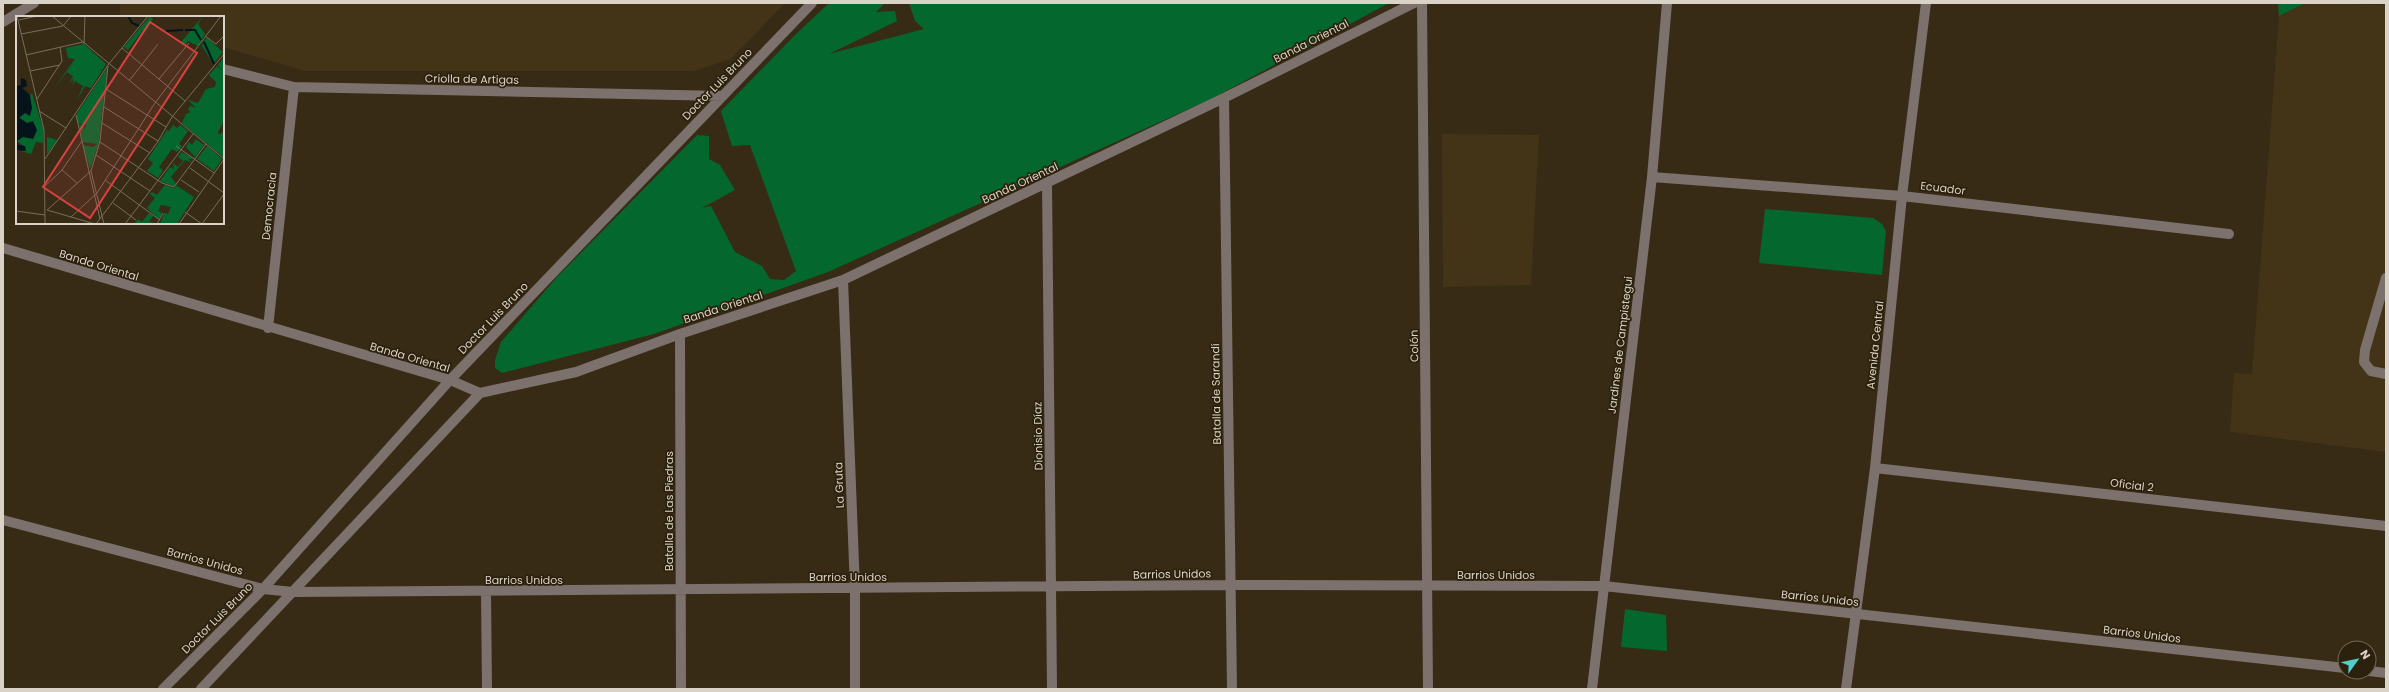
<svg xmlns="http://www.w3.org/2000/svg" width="2389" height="692" font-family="Poppins,sans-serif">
<rect width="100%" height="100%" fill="#372b16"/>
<!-- built -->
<path fill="#433418" d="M120,3h665l-54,56 -37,12h-389l-82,-24v-30h-99l-4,-1z
M2305,3l81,2v447l-156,-20 4,-59 18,1 27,-358z
M1442,134l97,1 -8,150 -88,2z"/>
<!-- green -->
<path fill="#04682e" d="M829,3h56l-9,9 19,-1 2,10 -68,33 95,-25 -9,-8 -6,-18h480l-176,95 -385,174 -174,62 -152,39 -7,-5v-8l6,-18 56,-65 140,-142 12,1v23l11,6 15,25 -33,18 9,-2 24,46 27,14 8,13 14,1 12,-9 -46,-126 -18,1 -11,-35 73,-75z
M2278,3h27l-26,13z
M1765,209l108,9 9,6 4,7 -4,44 -123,-12z
M1625,609l41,6 1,36 -46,-4z"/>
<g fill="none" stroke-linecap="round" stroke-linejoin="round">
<!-- minor -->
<path stroke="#7d716d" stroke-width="10" d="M1422,3l6,686
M3,22l31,-19
M223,69l71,18 429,9
M1224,98l8,591
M1652,177l250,19 327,38
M1047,183l5,506
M3,248l447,132 30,13 96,-21 104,-38 163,-54 381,-182 190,-95
M2386,278l-21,72 -1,12 7,9 15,3
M843,280l12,309v100
M268,328l26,-241
M680,334l1,355
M1875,468l511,58
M3,520l260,69 30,3 939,-7 372,1 741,82
M486,592l1,97
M2369,671l17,2
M163,689l100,-100 187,-209 362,-377
M201,689l279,-296
M1592,689l60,-512 15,-174
M1846,689l29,-221 27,-272 24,-193"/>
</g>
<g text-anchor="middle" stroke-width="3.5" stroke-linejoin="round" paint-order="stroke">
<!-- street labels -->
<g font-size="11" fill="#dad2c6" stroke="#2c210c">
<text transform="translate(1311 41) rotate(-27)" y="4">Banda Oriental</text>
<text transform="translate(472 79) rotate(1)" y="4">Criolla de Artigas</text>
<text transform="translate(717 84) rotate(-46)" y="4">Doctor Luis Bruno</text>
<text transform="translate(1020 183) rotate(-25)" y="4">Banda Oriental</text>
<text transform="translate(1943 188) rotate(7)" y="4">Ecuador</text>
<text transform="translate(269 206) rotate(-84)" y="4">Democracia</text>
<text transform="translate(99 265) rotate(17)" y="4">Banda Oriental</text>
<text transform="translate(723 307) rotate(-18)" y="4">Banda Oriental</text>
<text transform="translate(493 318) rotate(-46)" y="4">Doctor Luis Bruno</text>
<text transform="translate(1620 345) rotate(-83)" y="4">Jardines de Campistegui</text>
<text transform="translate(1875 345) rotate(-84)" y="4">Avenida Central</text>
<text transform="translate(1414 346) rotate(-91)" y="4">Colón</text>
<text transform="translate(410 357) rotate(16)" y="4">Banda Oriental</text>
<text transform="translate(1216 394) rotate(-91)" y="4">Batalla de Sarandí</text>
<text transform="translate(1038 436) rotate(-91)" y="4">Dionisio Díaz</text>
<text transform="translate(839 485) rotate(-92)" y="4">La Gruta</text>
<text transform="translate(2132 485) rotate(7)" y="4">Oficial 2</text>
<text transform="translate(669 511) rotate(-90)" y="4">Batalla de Las Piedras</text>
<text transform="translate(205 561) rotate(15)" y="4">Barrios Unidos</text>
<text transform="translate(1172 574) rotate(-1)" y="4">Barrios Unidos</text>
<text x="1496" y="579">Barrios Unidos</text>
<text x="848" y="581">Barrios Unidos</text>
<text x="524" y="584">Barrios Unidos</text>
<text transform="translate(1820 598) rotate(6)" y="4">Barrios Unidos</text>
<text transform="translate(217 618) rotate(-45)" y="4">Doctor Luis Bruno</text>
<text transform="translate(2142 634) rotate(7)" y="4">Barrios Unidos</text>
</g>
</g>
<!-- overview -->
<g transform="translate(16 16)">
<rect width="208" height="208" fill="#372b16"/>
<path d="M134,0l3,3 -7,12 -3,-1 -15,20 -4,-3zM187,0l-5,8 7,10 -7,12 -10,-5 -3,4 -4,-3zM191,22l16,14 -8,10 -2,-2v4l-11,-18 1,-4 9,13 -8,-14zM68,28l22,20 -15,24 -6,-2 -8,14 6,-14 -8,-5 -3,5 2,-8 -5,6 4,-8 -6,-4 -13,16 21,-29 -7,-1 -2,-10zM208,41v64l-6,11 1,3 3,-3 2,3v23l-42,-35 4,-9 5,-2 -3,-2 2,-4 6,2 -8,-8 10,3 8,-14 9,-2 1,-5 -7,-7 8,-9 5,4 -4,-5zM91,52l-8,74 -9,27 -7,-24 10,2 4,-3 -14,-2 -4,-18 5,2v4l2,-5 -8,-2 -2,-8zM16,77l11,35v15l-7,-1 -5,12 -10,-3h5l-1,-4 -8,-6 17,-18h-7l-8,-6 6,-4 5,3v-21zM157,109l4,3 3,-3 8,6 -9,13 3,2 -5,6 -5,-3 -13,18 4,3 -5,8 -11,-7 6,-8 -5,-4 19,-29 2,1zM31,121l10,3 -10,14zM180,123l8,6 -9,12 -9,-10 3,-5 3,3zM191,130l15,13 -8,12 -17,-12zM166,136l12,7h-6l5,4 -8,-3 -14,17 6,8 -4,1 -13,-5 10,-14 4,2 -1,-6 5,4 5,-6 -5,-4zM149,169l9,3 3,-2 17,11 -17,27h-17l4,-11 4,1 3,-7 -10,-2 -3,6 4,2 -3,6 -12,-11 8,-10 -5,-4 2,-2 5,3zM133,197l4,3 -4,5 6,3h-21l4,-5 4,3z" fill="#04682e"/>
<path d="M5,62l5,2 1,6 -5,2 8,7 2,13 -2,8 -5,-3 -6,5 8,5 6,-2 4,9 -4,9 -10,-2 -6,4 2,4 6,1 1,5 -10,-1v-64l5,-1z" fill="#06131b"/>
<path fill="none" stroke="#06131b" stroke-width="2" d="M112,0l4,7 7,3M169,14h10l6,10M150,15l17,-1M188,26l10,22"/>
<path fill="none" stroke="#786e5c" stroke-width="1" d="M1,0l27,114 1,94M36,0l172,143 -45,65M3,4l18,-4M5,18l42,-8 8,-10M189,20l11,8 8,-8M68,28l1,-28M106,32l63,53M10,39l57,-13M14,55l30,-6M143,63l30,-36M113,65l29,-37M90,73l60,38M21,83l25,-38 -2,-14M88,91l54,34M23,95l27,17M60,99l24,104M86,107l48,30M84,126l62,41 12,4 32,-43M160,130l38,27M80,139l54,36M29,143l63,-94 40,-49M174,152l34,25M46,154l15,13M75,155l13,53M89,164l55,40M165,164l18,12M29,170l17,-16 20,-29M97,187l23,17M31,194l44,-39 9,-30 8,-75M31,194l48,14M0,195l29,4M169,196l17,12M55,201l26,-24 58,-90 66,-87M80,208l61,-81 15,-26 52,-63M109,208l68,-90M141,208l6,-11M186,208l22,-30"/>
<path fill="#d74240" fill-opacity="0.15" stroke="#d74240" stroke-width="2" d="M134,6l47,31 -107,165 -47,-31z"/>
<rect width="208" height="208" fill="none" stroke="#dad2c6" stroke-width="2"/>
</g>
<!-- border -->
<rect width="2389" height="692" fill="none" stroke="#dad2c6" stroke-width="8"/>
<!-- north arrow -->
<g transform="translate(2357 660) rotate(57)"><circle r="19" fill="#2c210c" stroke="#726856"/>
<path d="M0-3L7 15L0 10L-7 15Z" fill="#53cdca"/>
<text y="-6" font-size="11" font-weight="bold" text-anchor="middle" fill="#dad2c6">N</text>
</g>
</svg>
